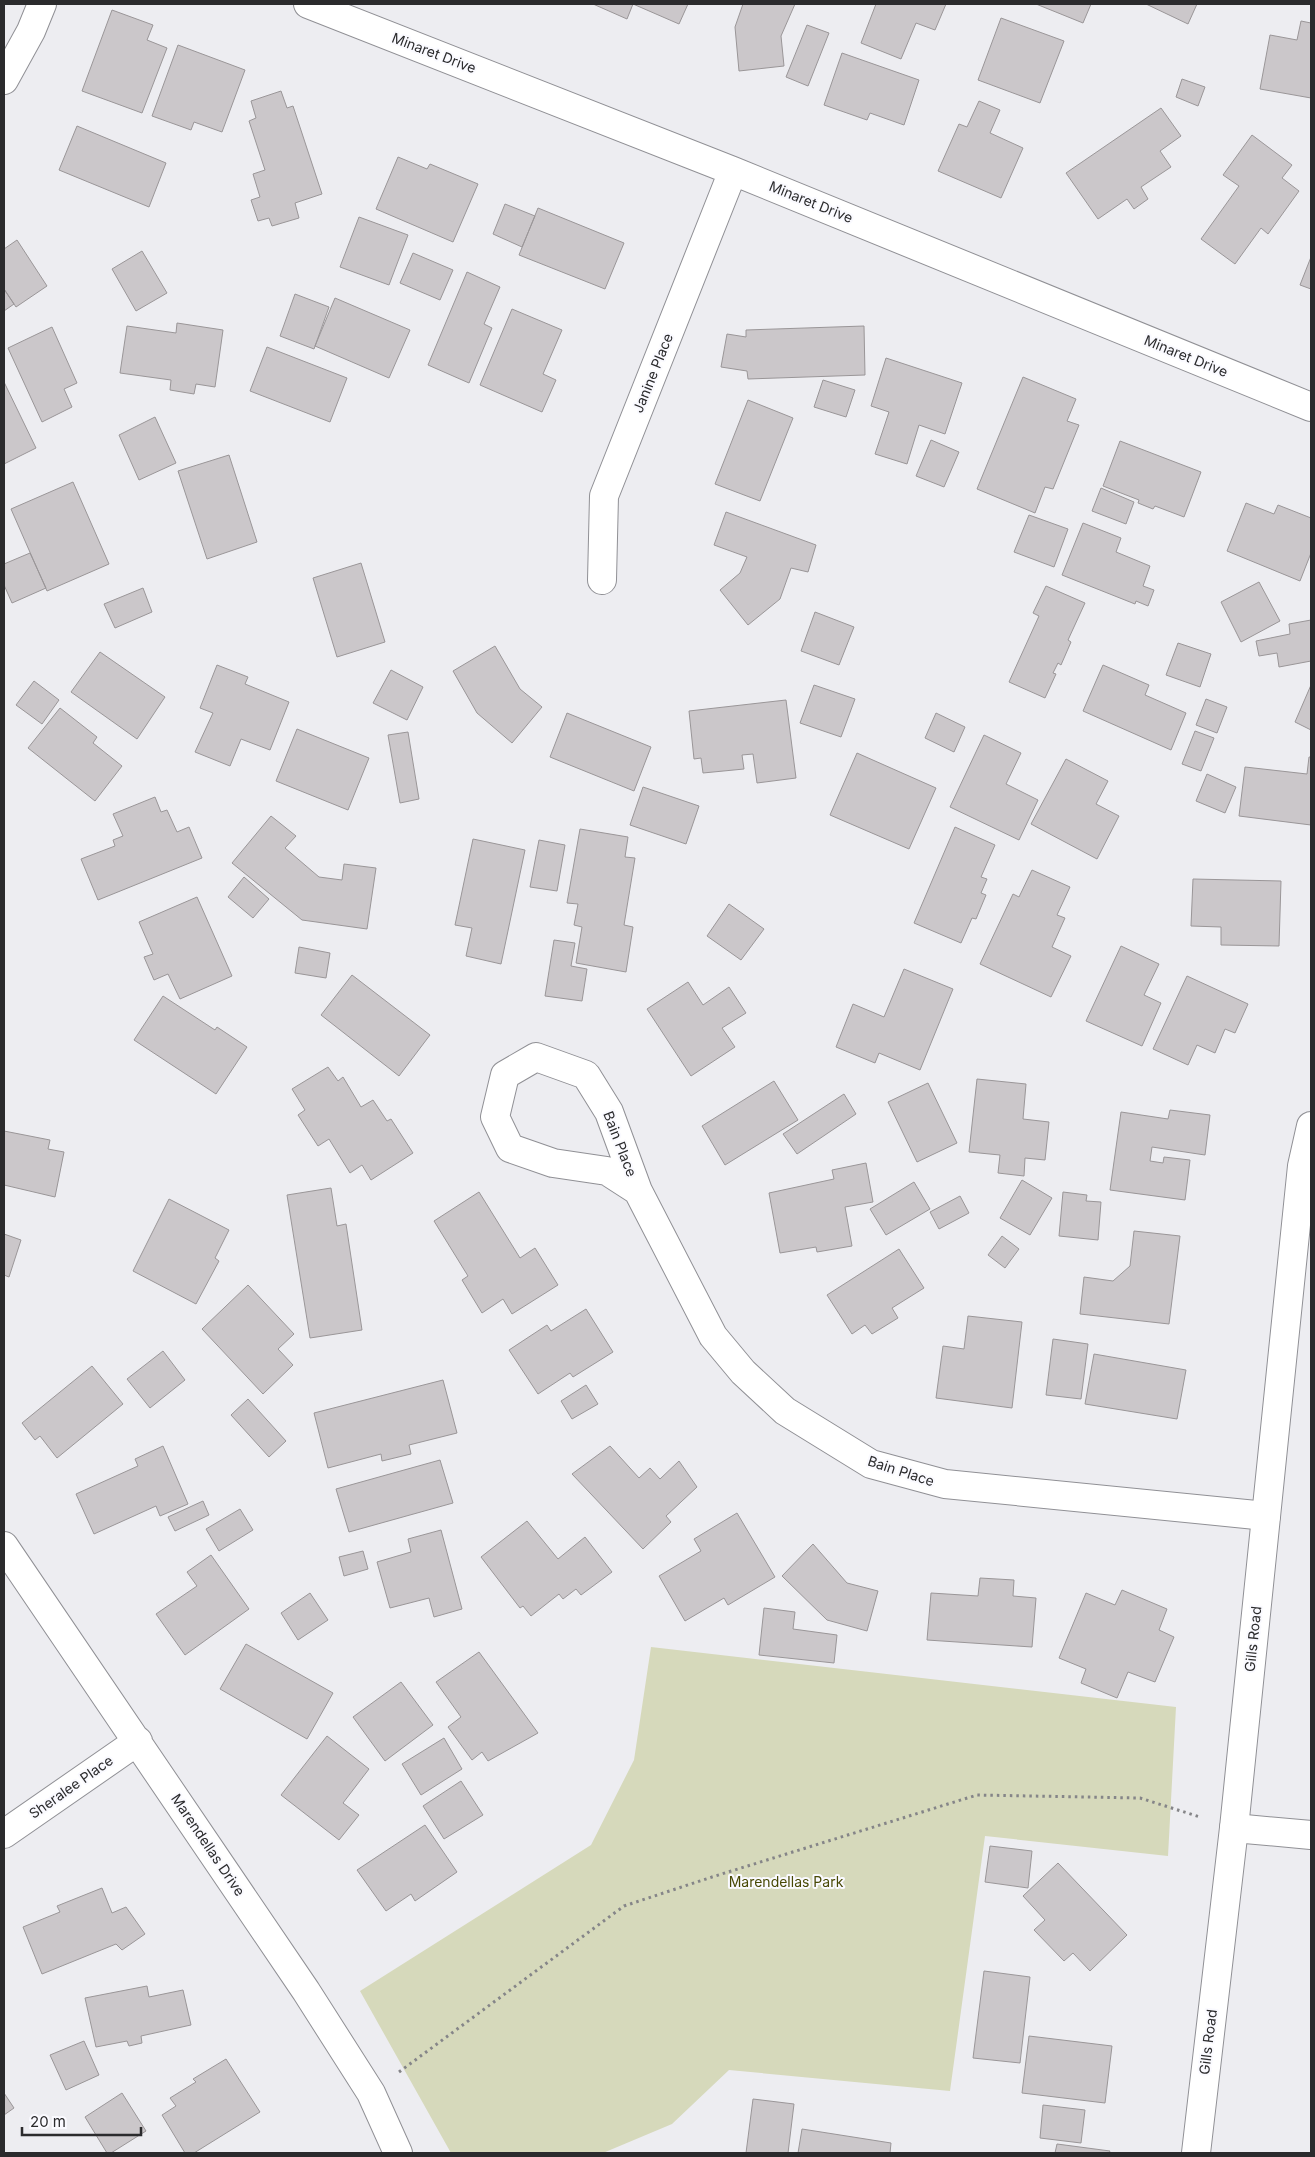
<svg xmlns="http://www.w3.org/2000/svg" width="1315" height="2157" font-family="Inter,sans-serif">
<rect width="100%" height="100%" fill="#ededf1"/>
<!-- green -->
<path fill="#d6d9bb" d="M651,1647l525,60 -8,149 -183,-20 -35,255 -221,-21 -57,54 -69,29h-152l-91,-162 231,-146 43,-85z"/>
<!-- building -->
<path fill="#cbc7ca" stroke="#9a9698" d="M593,4h95l-9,20 -46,-20 -6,15z
M743,4h52l-14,32 3,30 -45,5 -4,-44z
M876,4h70l-11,26 -19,-7 -15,36 -40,-16z
M1036,4h55l-8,19z
M1146,4h51l-9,20z
M112,10l41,15 -6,15 20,8 -25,65 -60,-22z
M1001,18l63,23 -24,62 -62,-23z
M1301,21l10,2v75l-51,-9 10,-54 27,5z
M807,25l22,8 -21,53 -22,-9z
M178,45l67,25 -23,62 -28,-10 -3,8 -39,-14z
M842,53l77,27 -15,45 -34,-12 -3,7 -43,-15z
M1182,79l23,8 -7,19 -22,-9z
M281,91l6,17 6,-2 29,88 -27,9 4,15 -27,8 -3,-8 -11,3 -7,-21 9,-3 -7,-23 12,-4 -16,-49 7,-3 -5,-17z
M979,101l21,9 -10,23 33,15 -22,50 -63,-27 21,-47 8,3z
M1161,108l20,28 -21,15 11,16 -30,20 7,12 -14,10 -7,-10 -29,20 -32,-46z
M77,126l89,37 -17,44 -90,-37z
M1252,135l40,30 -10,13 17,13 -31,43 -7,-6 -26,36 -34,-25 38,-53 -16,-11z
M398,157l29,12 3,-5 48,20 -25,58 -77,-33z
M505,204l30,12 -13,31 -29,-13z
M538,208l86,35 -19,46 -86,-34z
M359,217l49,18 -19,50 -49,-18z
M17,240l30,46 -31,21 -12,-18v-40z
M142,251l25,42 -31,18 -24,-42z
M413,253l40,17 -13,30 -40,-17z
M1311,257v32l-11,-4z
M467,272l33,15 -16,37 8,4 -23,55 -41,-18z
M4,289l10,15 -10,7z
M295,294l34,13 -15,42 -34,-13z
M335,298l75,32 -21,48 -74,-32z
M512,309l50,21 -19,44 13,6 -14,32 -62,-27z
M177,323l46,7 -8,57 -19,-3 -2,10 -24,-4 1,-10 -51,-7 7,-47 49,7z
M864,326l1,49 -117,4 -1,-8 -26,-4 6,-33 19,3v-7z
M52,327l25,56 -13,6 8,18 -30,15 -34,-74z
M267,347l80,31 -17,44 -80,-31z
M886,358l76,25 -17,51 -26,-9 -12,39 -32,-10 14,-42 -18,-6z
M1023,377l53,22 -9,22 12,4 -26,64 -8,-2 -10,26 -58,-24z
M823,380l32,10 -9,27 -32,-10z
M4,382l32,66 -32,16z
M748,400l45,18 -33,83 -45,-17z
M155,417l21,46 -37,17 -20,-45z
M931,440l28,12 -15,35 -28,-11z
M1120,441l81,31 -17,45 -29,-11 -2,3 -15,-6 1,-3 -36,-14z
M229,455l28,87 -50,17 -29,-88z
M73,482l36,82 -62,27 -36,-82z
M1101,488l33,14 -8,22 -34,-13z
M1246,503l28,11 4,-9 33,13v35l-11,28 -73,-30z
M726,512l90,33 -8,27 -17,-4 -11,31 -32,26 -28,-35 20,-17 7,-16 -33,-12z
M1029,515l39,14 -14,38 -40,-15z
M1083,523l38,15 -5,14 34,14 -7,20 11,4 -6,16 -12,-5 -1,3 -73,-29z
M30,553l16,35 -34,15 -8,-18v-21z
M361,563l24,79 -48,15 -24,-79z
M1259,582l21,39 -39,21 -20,-40z
M1046,586l39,17 -17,37 3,2 -10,23 -3,-2 -5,10 3,1 -11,24 -36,-16 30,-66 -6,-3z
M143,588l9,24 -37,16 -11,-24z
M815,612l39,15 -15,38 -38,-14z
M1311,620v41l-32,6 -2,-14 -18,3 -3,-15 34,-7 -1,-10z
M1178,643l33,11 -11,33 -34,-12z
M495,646l25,43 22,18 -30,36 -35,-30 -24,-42z
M100,652l65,45 -28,42 -66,-47z
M217,665l31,12 -3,7 44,18 -19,48 -29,-11 -11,27 -35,-14 18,-39 -13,-5z
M1103,665l46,20 -4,10 41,18 -15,37 -88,-39z
M391,670l32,17 -16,33 -34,-17z
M34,681l25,19 -17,24 -26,-19z
M814,685l41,14 -14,38 -41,-14z
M1311,685v45l-16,-8z
M1206,699l21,8 -10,26 -21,-8z
M786,700l10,78 -39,5 -4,-29 -11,1 2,14 -41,4 -2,-15 -7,1 -5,-48z
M60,708l37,29 -4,6 29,23 -27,35 -67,-53z
M567,713l84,34 -17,44 -84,-34z
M936,713l29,14 -11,25 -29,-14z
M297,729l72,29 -21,52 -72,-29z
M1195,731l19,7 -13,33 -19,-7z
M408,732l11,67 -19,4 -12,-68z
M984,735l37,18 -15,31 32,16 -19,40 -69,-33z
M857,753l79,35 -27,61 -79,-34z
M1309,757h2v68l-72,-9 6,-49 62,7z
M1066,759l42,22 -12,23 23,12 -22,43 -66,-35z
M1207,774l29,13 -11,26 -29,-12z
M643,787l56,19 -13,38 -56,-19z
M155,797l6,15 6,-2 10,22 12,-5 13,31 -104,42 -17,-41 34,-13 -2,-6 10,-4 -10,-22z
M271,816l25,20 -11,12 34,29 23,3 2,-16 32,4 -9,61 -65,-9 -70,-57z
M955,827l40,18 -14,32 6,2 -6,14 5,2 -10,24 -4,-1 -11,25 -47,-20z
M580,829l48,8 -3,20 10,1 -11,67 9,2 -7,45 -50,-9 6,-36 -8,-2 4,-21 -11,-1z
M473,839l52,11 -24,114 -35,-8 6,-28 -17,-3z
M539,840l26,5 -8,46 -27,-4z
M1032,870l38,17 -13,28 8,3 -13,29 19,9 -20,41 -71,-33 33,-70 6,3z
M244,877l25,22 -16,19 -25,-21z
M1193,879l88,2 -2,65 -58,-1v-18l-30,-1z
M197,897l35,79 -52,23 -12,-25 -14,6 -10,-23 9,-3 -14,-32z
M729,904l35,25 -23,31 -34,-24z
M554,940l21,3 -4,23 16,3 -5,32 -37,-5z
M1121,946l38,18 -15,31 17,8 -19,43 -56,-25z
M299,947l31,6 -4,25 -31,-5z
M904,969l49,20 -33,81 -41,-17 -4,10 -39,-16 17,-43 31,13z
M352,975l78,60 -31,41 -78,-61z
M1187,976l61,28 -13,29 -10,-4 -10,24 -18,-8 -9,20 -35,-16z
M688,982l15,23 26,-18 17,26 -24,15 13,19 -44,29 -44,-67z
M163,996l52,34 2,-3 30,20 -31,47 -82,-54z
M328,1067l10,14 5,-4 18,30 12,-7 14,21 4,-2 22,34 -42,27 -9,-15 -12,8 -21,-34 -11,7 -20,-31 7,-5 -13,-21z
M977,1079l49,5 -3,35 26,3 -4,38 -20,-2 -1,18 -26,-3 2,-18 -31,-3z
M774,1081l24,39 -73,45 -23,-39z
M928,1083l29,60 -40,19 -29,-60z
M844,1094l12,20 -59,40 -14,-20z
M1170,1110l40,5 -5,40 -53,-8 -2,14 13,2 1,-6 26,3 -5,40 -75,-10 11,-78 47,7z
M4,1131l46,9 -2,9 16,3 -9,45 -51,-12z
M866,1163l7,39 -28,5 7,39 -35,6 -1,-5 -36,6 -11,-60 65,-14 -2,-9z
M1022,1180l30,18 -22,37 -30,-17z
M914,1182l16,27 -44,26 -16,-26z
M331,1188l6,38 9,-2 16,106 -52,8 -23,-143z
M479,1192l41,66 15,-10 23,37 -46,29 -9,-15 -21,14 -20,-33 6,-4 -34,-55z
M1063,1192l24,3 -1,6 15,1 -3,38 -39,-4z
M960,1196l9,17 -30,16 -9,-17z
M169,1199l60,31 -14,28 4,3 -23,43 -63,-33z
M1134,1231l46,5 -11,88 -89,-10 4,-37 29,4 17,-15z
M4,1234l17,6 -12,37 -5,-2z
M1002,1236l17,13 -14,19 -17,-13z
M899,1249l25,39 -32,20 6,10 -26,16 -7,-9 -13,9 -25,-39z
M248,1285l46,49 -16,15 15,16 -30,29 -61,-65z
M586,1309l27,43 -40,25 -3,-4 -32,21 -29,-44 38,-25 4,6z
M968,1316l54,6 -10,86 -76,-10 7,-52 21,3z
M1053,1339l35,5 -7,55 -35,-4z
M163,1351l22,29 -35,28 -23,-29z
M1094,1354l92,16 -9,49 -92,-15z
M92,1366l31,38 -66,54 -17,-22 -5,4 -13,-17z
M443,1380l14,53 -48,12 2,9 -29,7 -1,-7 -53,14 -14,-55z
M586,1385l12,19 -26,15 -11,-18z
M248,1399l38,42 -17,16 -38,-42z
M163,1446l25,58 -28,12 -4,-10 -62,28 -18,-40 62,-28 -3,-7z
M610,1446l29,32 11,-10 10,11 19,-18 18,26 -31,29 5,6 -28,27 -71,-75z
M440,1460l13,43 -104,29 -13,-43z
M203,1501l6,14 -34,16 -7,-14z
M240,1509l13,21 -34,21 -13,-22z
M737,1513l38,64 -47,28 -4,-7 -39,23 -26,-45 42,-25 -7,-12z
M527,1521l31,38 27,-22 27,35 -31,23 -5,-6 -13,10 -4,-5 -28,22 -8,-10 -3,2 -39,-51z
M441,1530l21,79 -28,8 -5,-19 -39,10 -13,-46 34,-10 -3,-13z
M813,1544l34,39 31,8 -11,40 -40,-11 -45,-44z
M363,1551l5,18 -24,7 -5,-19z
M211,1555l38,54 -64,46 -29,-41 41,-28 -10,-14z
M980,1578l34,2 -1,16 23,2 -4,49 -105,-7 4,-47 47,3z
M1122,1590l45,19 -8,21 15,7 -19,45 -27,-10 -11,26 -36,-15 5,-14 -27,-11 27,-65 29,12z
M310,1593l18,27 -30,20 -17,-27z
M764,1608l31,4 -2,17 44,6 -3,28 -75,-8z
M246,1644l87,49 -26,46 -87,-50z
M479,1652l59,81 -50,28 -6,-9 -10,8 -24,-33 13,-10 -25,-35z
M401,1682l32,43 -48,36 -32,-44z
M327,1736l42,33 -26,34 16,12 -20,25 -58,-45z
M444,1738l18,31 -41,26 -19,-31z
M461,1781l22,34 -39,24 -21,-33z
M425,1825l32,47 -42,29 -4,-7 -25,17 -29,-41z
M990,1846l42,5 -4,37 -43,-6z
M1058,1863l69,72 -37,36 -17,-18 -9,8 -30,-31 11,-10 -22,-24z
M102,1888l10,25 14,-6 19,27 -23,16 -6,-6 -74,30 -19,-47 37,-15 -3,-6z
M984,1971l46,6 -10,86 -47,-5z
M147,1986l2,11 34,-7 8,35 -50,11 1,7 -13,3 -2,-5 -31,6 -11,-49z
M1029,2036l83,10 -7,57 -83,-10z
M84,2041l15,34 -33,15 -16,-35z
M226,2059l34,53 -66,41h-9l-23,-38 14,-9 -6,-8 26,-16 -3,-3z
M4,2093l10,15 -10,7z
M122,2093l24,38 -35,22h-4l-22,-36z
M753,2099l41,5 -6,49h-42z
M1043,2105l42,5 -4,33 -41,-5z
M802,2129l89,14 -1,10h-92z
M1057,2144l53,7 -1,2h-54z"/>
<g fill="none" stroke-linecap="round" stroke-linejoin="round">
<defs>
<path id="minor" d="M308,4l425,167 578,236
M4,80l27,-49 11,-27
M602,580l2,-84 129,-325
M638,1191l-29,-79 -23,-37 -50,-18 -31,18 -10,42 15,31 43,15 54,8 31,20 75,145 30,36 42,39 86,53 74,20 321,32
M4,1546l302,445 65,102 27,60
M1234,1828l77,7
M4,1834l134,-93"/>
<path id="tertiary" d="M1196,2153l38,-325 68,-662 9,-40"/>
</defs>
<!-- minor casing -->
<use href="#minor" stroke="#909095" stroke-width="30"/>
<!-- tertiary casing -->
<use href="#tertiary" stroke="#909095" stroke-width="30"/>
<!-- path -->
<path stroke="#858588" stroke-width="3" stroke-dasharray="2.5 4" stroke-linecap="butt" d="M399,2072l225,-166 88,-29 265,-82 163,3 60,19"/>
<!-- minor -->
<use href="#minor" stroke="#fff" stroke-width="28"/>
<!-- tertiary -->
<use href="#tertiary" stroke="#fff" stroke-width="28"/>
</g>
<g text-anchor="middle" stroke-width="4" stroke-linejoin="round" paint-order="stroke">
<!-- street labels -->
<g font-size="14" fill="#2b2b2d" stroke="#fafaff">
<text transform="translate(434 53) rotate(21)" y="5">Minaret Drive</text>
<text transform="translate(811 202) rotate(22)" y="5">Minaret Drive</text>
<text transform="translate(1186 356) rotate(22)" y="5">Minaret Drive</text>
<text transform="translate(653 373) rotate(-68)" y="5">Janine Place</text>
<text transform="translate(620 1144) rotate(69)" y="5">Bain Place</text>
<text transform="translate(901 1471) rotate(18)" y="5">Bain Place</text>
<text transform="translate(1253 1639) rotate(-84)" y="5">Gills Road</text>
<text transform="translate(71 1787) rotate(-35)" y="5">Sheralee Place</text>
<text transform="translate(208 1845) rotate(56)" y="5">Marendellas Drive</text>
<text transform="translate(1208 2042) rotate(-83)" y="5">Gills Road</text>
</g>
<!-- park labels -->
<g font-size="14" fill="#484905" stroke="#fafaff">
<text x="786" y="1887">Marendellas Park</text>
</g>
</g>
<!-- border -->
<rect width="1315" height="2157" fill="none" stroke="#2b2b2d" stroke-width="10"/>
<!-- scale -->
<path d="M22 2127v8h119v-8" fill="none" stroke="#2b2b2d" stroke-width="2.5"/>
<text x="30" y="2127" font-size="15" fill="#2b2b2d" stroke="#fafaff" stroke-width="4" paint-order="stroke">20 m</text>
</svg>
